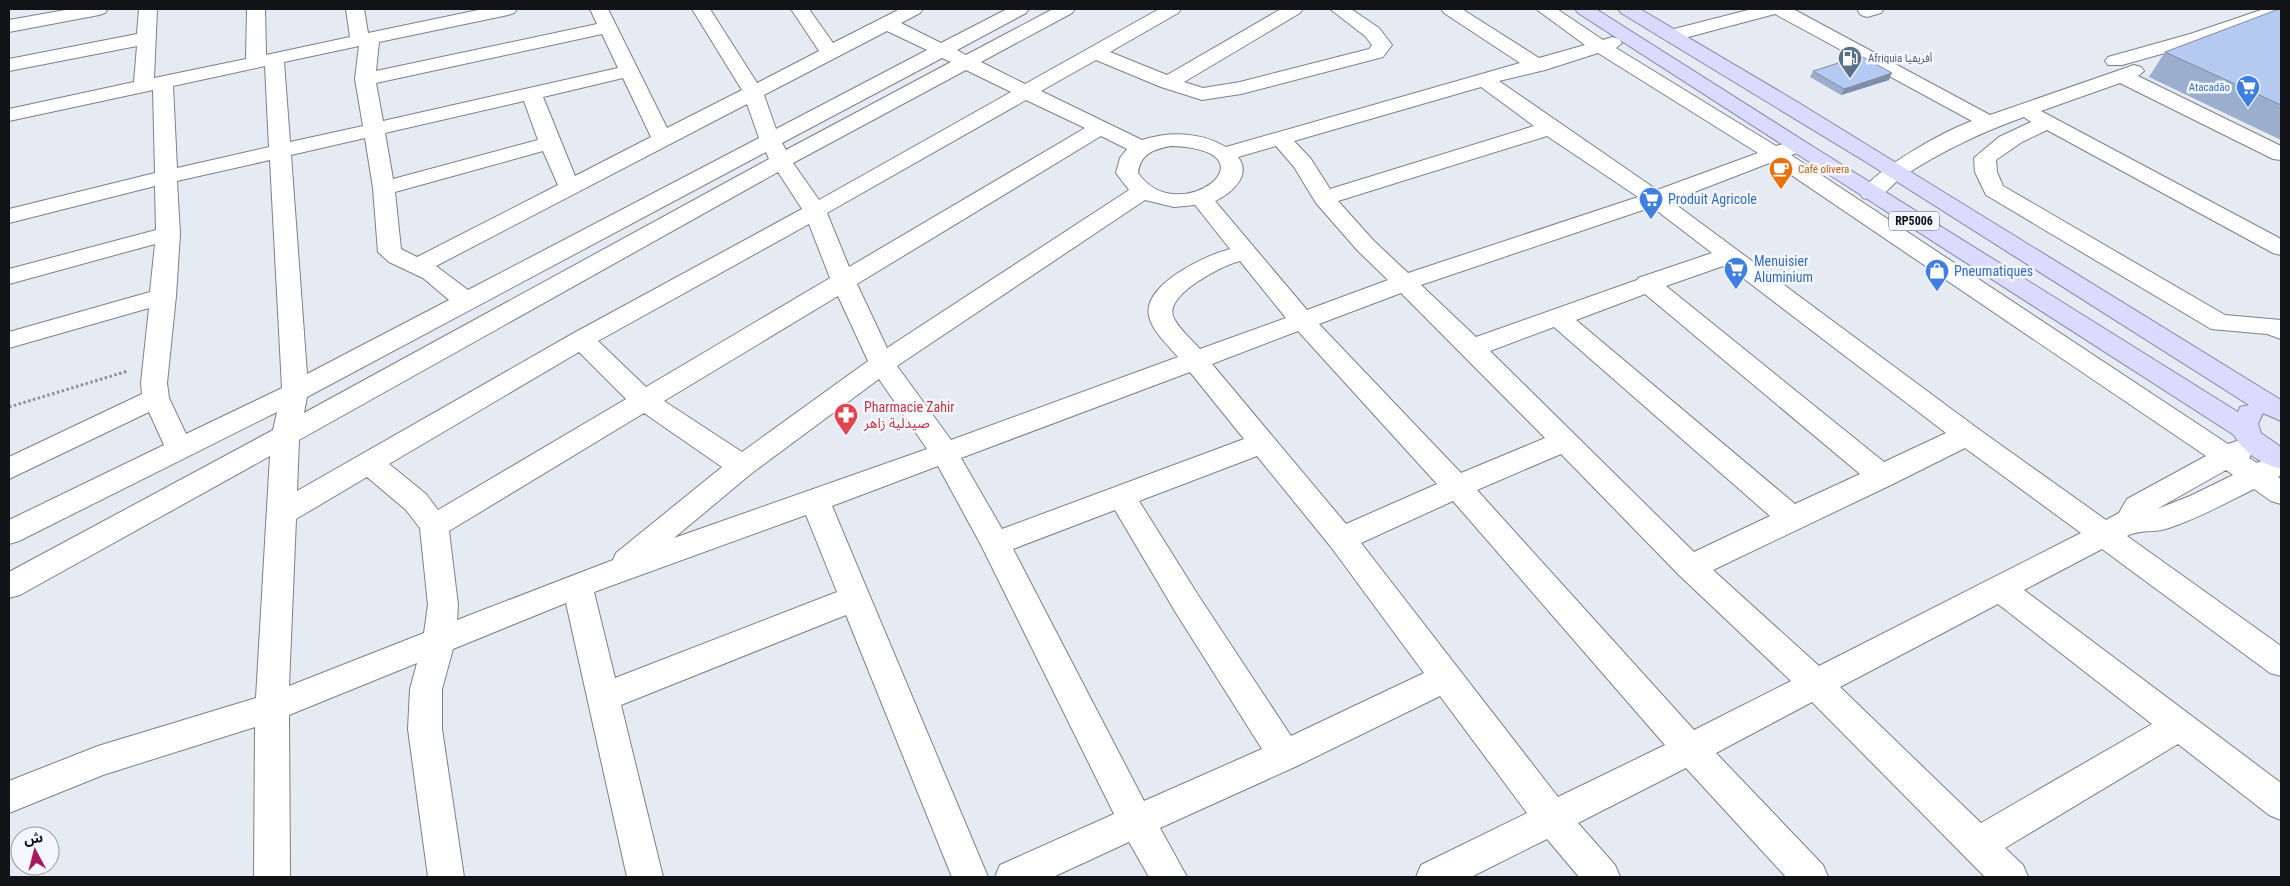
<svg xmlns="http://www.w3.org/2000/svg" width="2290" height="886" font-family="'Roboto Condensed','Noto Sans Arabic',sans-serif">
<rect width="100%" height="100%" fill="#e5eaf3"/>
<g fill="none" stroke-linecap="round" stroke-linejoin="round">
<defs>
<path id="minor" d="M71,9h37l-3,4 -6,2 -90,17v-12z
M139,9h18l-3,69 92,-19 1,-50h18l1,46 84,-18 -4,-28h18l4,24 115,-24h34l-3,4 -6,2 -129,27 -3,29 221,-47 -7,-15h18l59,119 75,-38 -50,-81h18l47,74 62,-32 -28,-42h18l24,34 67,-34h23l-3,4 -19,10 40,20 66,-34h22l-3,4 -69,37 9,5 87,-46h22l-3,4 -91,49 44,22 134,-75h22l-3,4 -68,39 57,23 114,-66h22l-3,4 -116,69 19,6 37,-6 129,-33 3,-4 -7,-9 -35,-27h21l28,19 13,17 -9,12 -142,37 -39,6 -41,-13 -65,-27 -55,31 101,49c28,-9 58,-8 84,7l294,-84 -76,-50 -3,-4h21l77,49 46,-13 -49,-36h21l46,31 9,-3 7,2 3,4 -6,5 160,98 20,-6 8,1 3,5 -3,5 -13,4 437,289 12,-4 10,3 4,7 -5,8 8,5 24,-10v22l-3,2 3,2v25l-10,-3 -17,-12c-28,14 -55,29 -85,39 -14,5 -29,1 -42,8l154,110v30l-11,-3 -168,-124 -78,41 257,193v37l-12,-5 -91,-71 -173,104 18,17 5,12h-43l-173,-175 -96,51 107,112 5,12h-42l-100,-109 -108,55 37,42 5,12h-41l-32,-38 -76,38h-55l5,-12 106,-52 -87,-117 -143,70 -137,62 27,49h-38l-20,-35 -76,35h-58l5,-12 114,-51 -133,-269 -43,-79 -106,40 156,371h-36l-106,-262 -225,90 42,172h-36l-61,-274 -113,46 -11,40v40l22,148h-36l-20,-148 2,-40 7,-26 -128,52 1,162h-36l1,-150 -152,48 -94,38v-32l89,-35 158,-48 14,-242 -250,139 -11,3v-26l264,-142 4,-18 -258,129 -10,3v-24l155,-75 -15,-33 -140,67v-22l133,-63 -1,-11 8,-75 -140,40v-16l141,-40 5,-48 -146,40v-15l147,-39 -1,-44 -146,37v-14l146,-36 -2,-83 -144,31v-12l125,-27 3,-36 -128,25v-12l128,-25zM887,31l40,19 -151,79 -12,-34zM602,34l16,34 -235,53 -7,-38zM359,46l-4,33 8,47 -73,16 -6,-80zM1598,53l160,100 -101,37 -158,-109 46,-11zM942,58l9,4 -165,88 -4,-7zM265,66l4,81 -92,21 -4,-82zM966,70l45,22 -192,108 -26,-37zM623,78l28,59 -76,39 -32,-79zM1481,87l53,39 -204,63 -19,-30 -17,-18zM1026,100l59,28 -236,139 -22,-54zM524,101l14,39 -145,39 -8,-46zM747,104l12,34 -291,152 -32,-24zM1101,136l26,13 -7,9 -4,15 13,17 -242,158 -30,-64zM1547,136l91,61 -230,76 -34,-32 -36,-40zM365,138l8,50 5,64 11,10 34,16 26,22 -142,74 -16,-219zM1171,146c111,4 8,86 -33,27 2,-19 16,-24 33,-27zM1276,146l18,21 22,36 42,48 30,29 -81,30 -92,-109c17,-8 37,-26 23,-44zM543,151l15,34 -141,72 -16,-8 -6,-57zM766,152l3,7 -465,254 3,-16zM270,160l12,228 -96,46 -17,-36 -2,-15 9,-87 4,-62 -3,-53zM1772,162l434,294 -79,43 -8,14 -13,7 -129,-92 -306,-227zM778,172l24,37 -230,125 -275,157 2,-51zM1145,200l29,7 21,-2 35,44c-24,6 -88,36 -81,67 3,15 20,30 29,41l-227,83 -54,-74zM1652,207l60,46 -74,25 -1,2 -161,57 -55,-52zM809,224l21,54 -184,109 -48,-46zM1240,261l46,57 -86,31c-8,-9 -23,-22 -27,-33 -7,-22 50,-51 67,-55zM1726,265l220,168 -62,29 -218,-176zM1401,293l144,145 -84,35 -142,-149zM1645,294l215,180 -65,30 -219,-184zM838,296l30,65 -126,91 -78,-51zM1554,327l216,189 -76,36 -204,-201zM1298,331l139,153 -91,40 -134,-160zM579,352l47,47 -188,111 -12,-16 -37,-30zM1190,372l54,67 -242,90 -41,-71zM879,379l48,70 -253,89 78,-65zM644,413l78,54 -106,86 -3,7 -156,60 1,-15 -9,-74zM1965,448l116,85 -262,133 -106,-96 180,-86zM1561,454l118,121 112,106 -97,49 -217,-240zM1257,456l74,91 93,126 -133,63 -93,-141 -59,-94zM2226,470l7,5 -43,21 -33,13zM367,477l39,33 14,18 8,77 -4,28 -135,53 7,-167zM1453,501l212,244 -107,52 -197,-254zM1115,510l61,103 86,136 -118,52 -131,-252zM806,515l31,77 -222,86 -21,-86zM1998,604l154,120 -171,99 -141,-136z
M1752,9h41l197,106 144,-50 7,2 3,4 -6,5 143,70v14l-8,-1 -153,-76 -79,28 240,128v16l-8,-2 -226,-123 -25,12 -26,18 1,12 6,14 222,129 56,5v19l-14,-5 -56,-5 -225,-134 -11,-23 -1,-14 25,-21 32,-15 -7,-5c-42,15 -82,34 -119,58 -15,9 -22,28 -42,23l-3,-5c16,-24 84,-62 112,-72l-197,-107 -102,27 -7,-2 -2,-4 2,-4z
M1859,9h25l-3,4 -14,4 -6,-2 -3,-4z
M2264,9h17v6l-77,27 -82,23h-14l-3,-4 3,-4 82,-23z"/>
<path id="major" d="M1575,9h21l208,132 434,271 2,-5 9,-2 -383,-243 -245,-149 -3,-4h22l159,94 482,297v21l-18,-8 -5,11 3,9 20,14v22c-20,-5 -37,-16 -47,-34l-656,-422z"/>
</defs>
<!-- minor casing -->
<use href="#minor" stroke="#7c8088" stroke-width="2"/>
<!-- major casing -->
<use href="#major" stroke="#8385ac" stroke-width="2"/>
<!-- path -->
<path stroke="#8f9399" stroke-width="3" stroke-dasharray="2.5 2.5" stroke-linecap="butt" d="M9,407l119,-36"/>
<!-- minor -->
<use href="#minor" fill="#fff" fill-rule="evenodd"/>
<!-- major -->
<use href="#major" fill="#dadbfe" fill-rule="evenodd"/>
</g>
<!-- wall -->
<path fill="#9caece" d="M2281,9v131l-132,-63 16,-25z
M1813,71l76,9 -48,15 -31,-18z"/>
<!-- shaded-wall -->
<path fill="#7f8da8" d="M1892,73l-3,7 -48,15 3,-6z"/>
<!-- building -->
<path fill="#b5caf0" stroke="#7f8da8" d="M2279,9h2v96l-116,-53z
M1861,56l31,17 -48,16 -31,-18z"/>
<!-- icons -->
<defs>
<symbol id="fuel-pin" viewBox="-11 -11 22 30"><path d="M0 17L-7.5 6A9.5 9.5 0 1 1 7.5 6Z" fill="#5c6f8a" stroke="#f4f7fe"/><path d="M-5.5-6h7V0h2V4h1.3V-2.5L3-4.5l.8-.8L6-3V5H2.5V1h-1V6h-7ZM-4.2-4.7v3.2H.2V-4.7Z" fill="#fff"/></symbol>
<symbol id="supermarket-pin" viewBox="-11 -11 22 30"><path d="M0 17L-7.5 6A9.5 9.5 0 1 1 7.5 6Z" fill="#3f7fe0" stroke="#f4f7fe"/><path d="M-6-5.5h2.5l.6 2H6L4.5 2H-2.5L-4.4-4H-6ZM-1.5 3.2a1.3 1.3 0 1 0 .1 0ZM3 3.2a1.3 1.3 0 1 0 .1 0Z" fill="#fff"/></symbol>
<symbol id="cafe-pin" viewBox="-11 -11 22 30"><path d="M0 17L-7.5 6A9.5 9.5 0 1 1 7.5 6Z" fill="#e8710a" stroke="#f4f7fe"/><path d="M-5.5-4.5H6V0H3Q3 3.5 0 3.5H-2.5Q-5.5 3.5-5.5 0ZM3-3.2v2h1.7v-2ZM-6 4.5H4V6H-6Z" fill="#fff"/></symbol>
<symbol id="shop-pin" viewBox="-11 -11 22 30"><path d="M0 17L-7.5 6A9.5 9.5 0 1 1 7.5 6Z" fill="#3f7fe0" stroke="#f4f7fe"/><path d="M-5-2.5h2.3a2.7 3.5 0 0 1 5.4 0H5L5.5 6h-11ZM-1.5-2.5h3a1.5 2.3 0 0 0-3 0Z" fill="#fff"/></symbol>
<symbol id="pharmacy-pin" viewBox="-11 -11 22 30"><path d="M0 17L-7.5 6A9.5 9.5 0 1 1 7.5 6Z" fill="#e0444e" stroke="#f4f7fe"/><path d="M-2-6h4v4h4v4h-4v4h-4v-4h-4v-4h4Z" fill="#fff"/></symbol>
</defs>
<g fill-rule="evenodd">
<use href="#fuel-pin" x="1836" y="44" width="28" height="38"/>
<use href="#supermarket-pin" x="2234" y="73" width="28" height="38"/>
<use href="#cafe-pin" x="1767" y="155" width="28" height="38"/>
<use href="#supermarket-pin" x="1637" y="185" width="28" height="38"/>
<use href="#supermarket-pin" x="1722" y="255" width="28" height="38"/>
<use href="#shop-pin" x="1923" y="257" width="28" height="38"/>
<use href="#pharmacy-pin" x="832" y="401" width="28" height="38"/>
</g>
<g text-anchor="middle" stroke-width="5" stroke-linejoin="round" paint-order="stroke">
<!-- far-service labels -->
<g font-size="11" fill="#4e5e75" stroke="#f4f7fe" text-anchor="start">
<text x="1868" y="62">Afriquia أفريقيا</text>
</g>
<!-- far-shop labels -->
<g font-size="11" fill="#366cbe" stroke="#f4f7fe" text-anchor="end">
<text x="2230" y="91">Atacadão</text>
</g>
<!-- far-food labels -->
<g font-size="11" fill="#c56008" stroke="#f4f7fe" text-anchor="start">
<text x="1798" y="173">Café olivera</text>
</g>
<!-- shield labels -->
<rect fill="#f4f7fe" stroke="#55575c" stroke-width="1" x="1889" y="211.5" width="50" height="19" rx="4"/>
<g font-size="12" font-weight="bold" fill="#111316">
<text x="1914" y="225">RP5006</text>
</g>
<!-- shop labels -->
<g font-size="14" fill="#366cbe" stroke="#f4f7fe" text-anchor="start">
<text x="1668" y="204">Produit Agricole</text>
<text x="1754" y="266">Menuisier<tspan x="1754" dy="16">Aluminium</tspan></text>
<text x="1954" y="276">Pneumatiques</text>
</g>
<!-- health labels -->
<g font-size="14" fill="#be3a42" stroke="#f4f7fe" text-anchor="start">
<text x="864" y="412">Pharmacie Zahir<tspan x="864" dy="16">صيدلية زاهر</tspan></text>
</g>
</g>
<!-- border -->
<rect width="2290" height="886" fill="none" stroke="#111316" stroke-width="20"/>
<!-- north arrow -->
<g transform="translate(35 851) rotate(353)"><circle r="24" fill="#f4f7fe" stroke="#999ca1"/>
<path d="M0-4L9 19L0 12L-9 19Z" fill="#a6195d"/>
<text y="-8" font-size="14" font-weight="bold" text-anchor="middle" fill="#111316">ش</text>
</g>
</svg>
